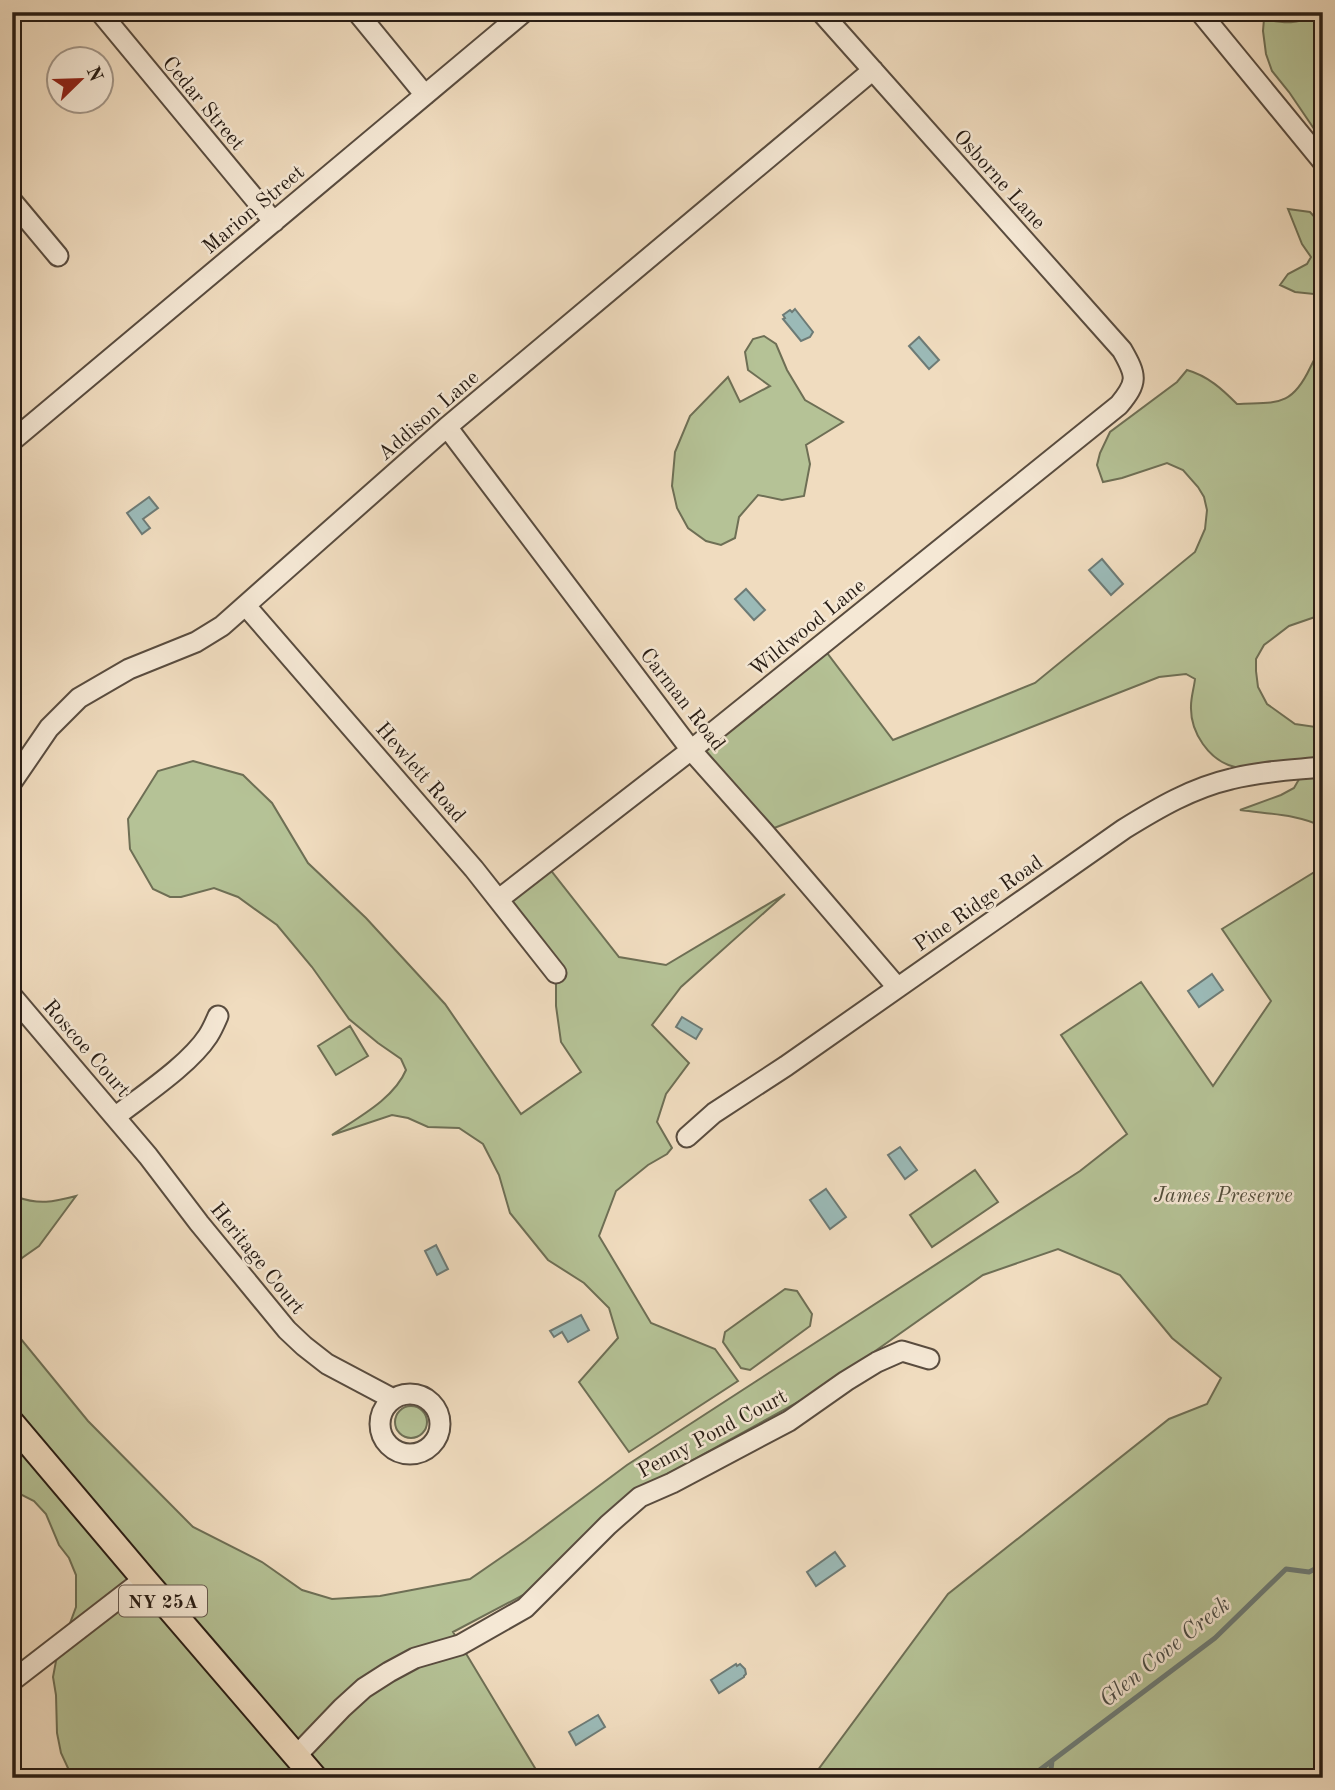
<svg xmlns="http://www.w3.org/2000/svg" width="1335" height="1790" font-family="'Old Standard TT',serif">
<rect width="100%" height="100%" fill="#f0dcbf"/>
<filter id="stains"><feTurbulence type="fractalNoise" baseFrequency=".00286" numOctaves="4"/><feColorMatrix values="0 0 0 0 .2 0 0 0 0 .09 0 0 0 0 .02 0 0 0 .5 -.17"/></filter>
<radialGradient id="worn" r=".72"><stop offset=".6" stop-color="#630" stop-opacity="0"/><stop offset="1" stop-color="#630" stop-opacity=".3"/></radialGradient>
<!-- green -->
<path fill="#b5c296" stroke="#6e6f55" stroke-width="2" d="M1318,15c3,15 -2,29 5,44v83l-34,-50 -17,-21 -6,-17 -3,-23 1,-12c23,5 31,5 54,-4z
M1288,209l22,3 10,11 3,7v65l-28,-3 -15,-7 8,-11 19,-10 4,-7 -9,-13z
M764,336l12,8 11,26 18,30 38,22 -37,23 4,19 -6,32 -22,4 -24,-5 -19,22 -4,21 -14,7 -15,-4 -18,-13 -11,-20 -5,-22 3,-34 15,-36 38,-39 12,25 30,-16 -22,-16 -3,-18 8,-13z
M1323,338v277l-8,2 -26,9 -25,19 -8,14v12l2,16 9,17 28,20 28,4v99c-24,-13 -56,-13 -83,-17l41,-15 13,-7 16,-28c-18,3 -58,11 -75,7 -26,-6 -45,-35 -44,-61 0,-9 3,-18 4,-27l-9,-5 -27,3 -395,155 -73,-82 130,-105 72,95 142,-57 160,-131 10,-23 2,-19 -3,-13 -6,-10 -15,-17 -16,-7 -45,15 -19,4 -6,-17 3,-12 10,-21 67,-50 10,-12c21,6 35,19 50,34 39,-2 54,4 73,-36 5,-10 10,-19 13,-30z
M193,761l50,14 29,28 36,60 58,55 79,86 76,110 60,-42 -20,-30 -5,-36v-33l-57,-74 46,-36 74,94 47,8 119,-71 -104,93 -29,38 37,38 -23,31 -9,28 15,26 -5,6 -19,11 -32,26 -17,45 52,87 64,26 23,32 -109,71 -50,-70 39,-44 -9,-30 -25,-25 -36,-23 -38,-47 -11,-38 -16,-31 -24,-16 -31,-1 -20,-9 -16,-3 -60,20c25,-17 62,-36 74,-65l-5,-11 -23,-16 -29,-24 -37,-52 -35,-42 -39,-28 -24,-9 -33,9h-11l-17,-8 -23,-40 -2,-30 30,-48z
M1323,863v915h-511l136,-184 221,-175 38,-15 14,-26 -49,-40 -52,-63 -62,-26 -75,26 -163,115 -187,103 -106,100 -74,39 88,146h-287l-1,-2 -5,2h-179l-1,-10 -7,-15 -4,-20 -1,-38 -3,-18 3,-16 20,-54v-32l-7,-17 -10,-13 -13,-31 -12,-13 -22,-11v-35l3,1 14,-12 -17,-21v-95l76,93 105,106 69,35 40,28 30,9 48,-3 90,-17 55,-38 102,-76 453,-294 47,-37 -66,-99 80,-53 72,104 58,-85 -49,-72 94,-58z
M350,1026l18,30 -32,19 -18,-29z
M975,1170l23,32 -66,45 -22,-32z
M76,1196l-37,50 -17,12 -10,12v-49l4,-9 1,-15c22,8 36,5 59,-1z
M785,1289l12,2 15,23 -2,12 -60,44 -9,-2 -18,-26 2,-10z
M395 1422a16 16 0 1 1 32 0a16 16 0 1 1-32 0Z"/>
<!-- water -->
<path fill="#9bbab7" stroke="#6d7b76" stroke-width="2" d="M795,309l18,23 -3,5 -9,4 -18,-22 2,-1 -2,-3 7,-5 2,2z
M919,337l20,23 -10,9 -20,-23z
M149,497l9,11 -15,11 7,9 -8,6 -15,-21z
M1102,559l21,25 -12,11 -22,-25z
M746,589l19,21 -11,10 -19,-21z
M1212,974l11,16 -24,17 -11,-16z
M682,1017l20,12 -6,10 -20,-12z
M900,1147l17,23 -12,9 -17,-24z
M826,1189l20,28 -16,12 -20,-29z
M436,1245l12,24 -11,6 -12,-24z
M581,1315l8,15 -21,12 -6,-10 -8,5 -4,-6z
M835,1552l10,14 -29,20 -9,-14z
M736,1664l1,2 3,-2 5,5 1,5 -2,2v1l-25,16 -8,-13z
M598,1715l7,12 -29,18 -7,-13z"/>
<g fill="none" stroke-linecap="round" stroke-linejoin="round">
<!-- stream -->
<path stroke="#6d7b76" stroke-width="5" d="M1029,1778l186,-140 71,-69 23,3 14,-7
M1050,1778l2,-17"/>
<defs>
<path id="minor" d="M100,12l174,210
M357,12l68,83
M1200,12l123,150
M12,201l46,55
M447,427l244,323 73,82 133,155
M12,441l512,-429
M246,606l228,263 82,104
M12,782l37,-54 30,-30 50,-29 67,-27 26,-16 225,-199 426,-357
M499,899l192,-149 428,-345c19,-23 18,-29 3,-55l-301,-338
M12,996l136,160 51,67 88,107 17,16 23,18 66,35
M115,1117c28,-22 74,-52 93,-81 4,-6 7,-13 10,-20
M687,1137l27,-24 72,-47 338,-237c34,-21 68,-41 107,-50 30,-8 62,-9 92,-12
M380 1424a30 30 0 1 1 60 0a30 30 0 1 1-60 0Z
M12,1681l132,-102
M296,1756l46,-48 22,-20 25,-16 26,-14 45,-13 65,-37 83,-83 32,-28 32,-14 117,-62 57,-40 31,-19 25,-11 27,8"/>
<path id="major" d="M12,1423l132,156 171,199"/>
</defs>
<!-- minor casing -->
<use href="#minor" stroke="#594c3f" stroke-width="23"/>
<!-- major casing -->
<use href="#major" stroke="#271c14" stroke-width="28"/>
<!-- minor -->
<use href="#minor" stroke="#f5e8d5" stroke-width="19"/>
<!-- major -->
<use href="#major" stroke="#f0dcbf" stroke-width="24"/>
</g>
<g text-anchor="middle" stroke-width="5" stroke-linejoin="round" paint-order="stroke">
<!-- shield labels -->
<rect fill="#f5e8d5" stroke="#65594e" stroke-width="2" x="119" y="1585.5" width="88" height="31" rx="5"/>
<g font-size="19" font-weight="bold" fill="#271c14">
<text x="163" y="1608">NY 25A</text>
</g>
<!-- street labels -->
<g font-size="21" fill="#271c14" stroke="#f5e8d5">
<text transform="translate(204 103) rotate(50)" y="7">Cedar Street</text>
<text transform="translate(1000 179) rotate(48)" y="7">Osborne Lane</text>
<text transform="translate(253 209) rotate(-40)" y="7">Marion Street</text>
<text transform="translate(428 415) rotate(-41)" y="7">Addison Lane</text>
<text transform="translate(807 627) rotate(-39)" y="7">Wildwood Lane</text>
<text transform="translate(683 699) rotate(52)" y="7">Carman Road</text>
<text transform="translate(421 772) rotate(49)" y="7">Hewlett Road</text>
<text transform="translate(978 903) rotate(-35)" y="7">Pine Ridge Road</text>
<text transform="translate(87 1048) rotate(49)" y="7">Roscoe Court</text>
<text transform="translate(258 1258) rotate(51)" y="7">Heritage Court</text>
<text transform="translate(712 1433) rotate(-28)" y="7">Penny Pond Court</text>
</g>
<!-- park labels -->
<g font-size="21" font-style="italic" fill="#524e3b" stroke="#f5e8d5">
<text x="1223" y="1202">James Preserve</text>
</g>
<!-- water labels -->
<g font-size="23" font-style="italic" fill="#4a4b45" stroke="#f5e8d5">
<text transform="translate(1164 1651) rotate(-39)" y="8">Glen Cove Creek</text>
</g>
</g>
<!-- margin -->
<rect width="1335" height="1790" fill="none" stroke="#f0dcbf" stroke-width="42"/>
<rect x="14" y="14" width="1307" height="1762" fill="none" stroke="#271c14" stroke-width="3.5"/>
<rect x="21" y="21" width="1293" height="1748" fill="none" stroke="#271c14" stroke-width="2"/>
<!-- north arrow -->
<g transform="translate(80 80) rotate(67)"><circle r="33" fill="#f5e8d5" stroke="#a39688" stroke-width="2"/>
<path d="M0-5L12 26L0 18L-12 26Z" fill="#8f2418"/>
<text y="-10" font-size="19" font-weight="bold" text-anchor="middle" fill="#271c14">N</text>
</g>
<rect width="100%" height="100%" filter="url(#stains)"/>
<rect width="100%" height="100%" fill="url(#worn)"/>
</svg>
